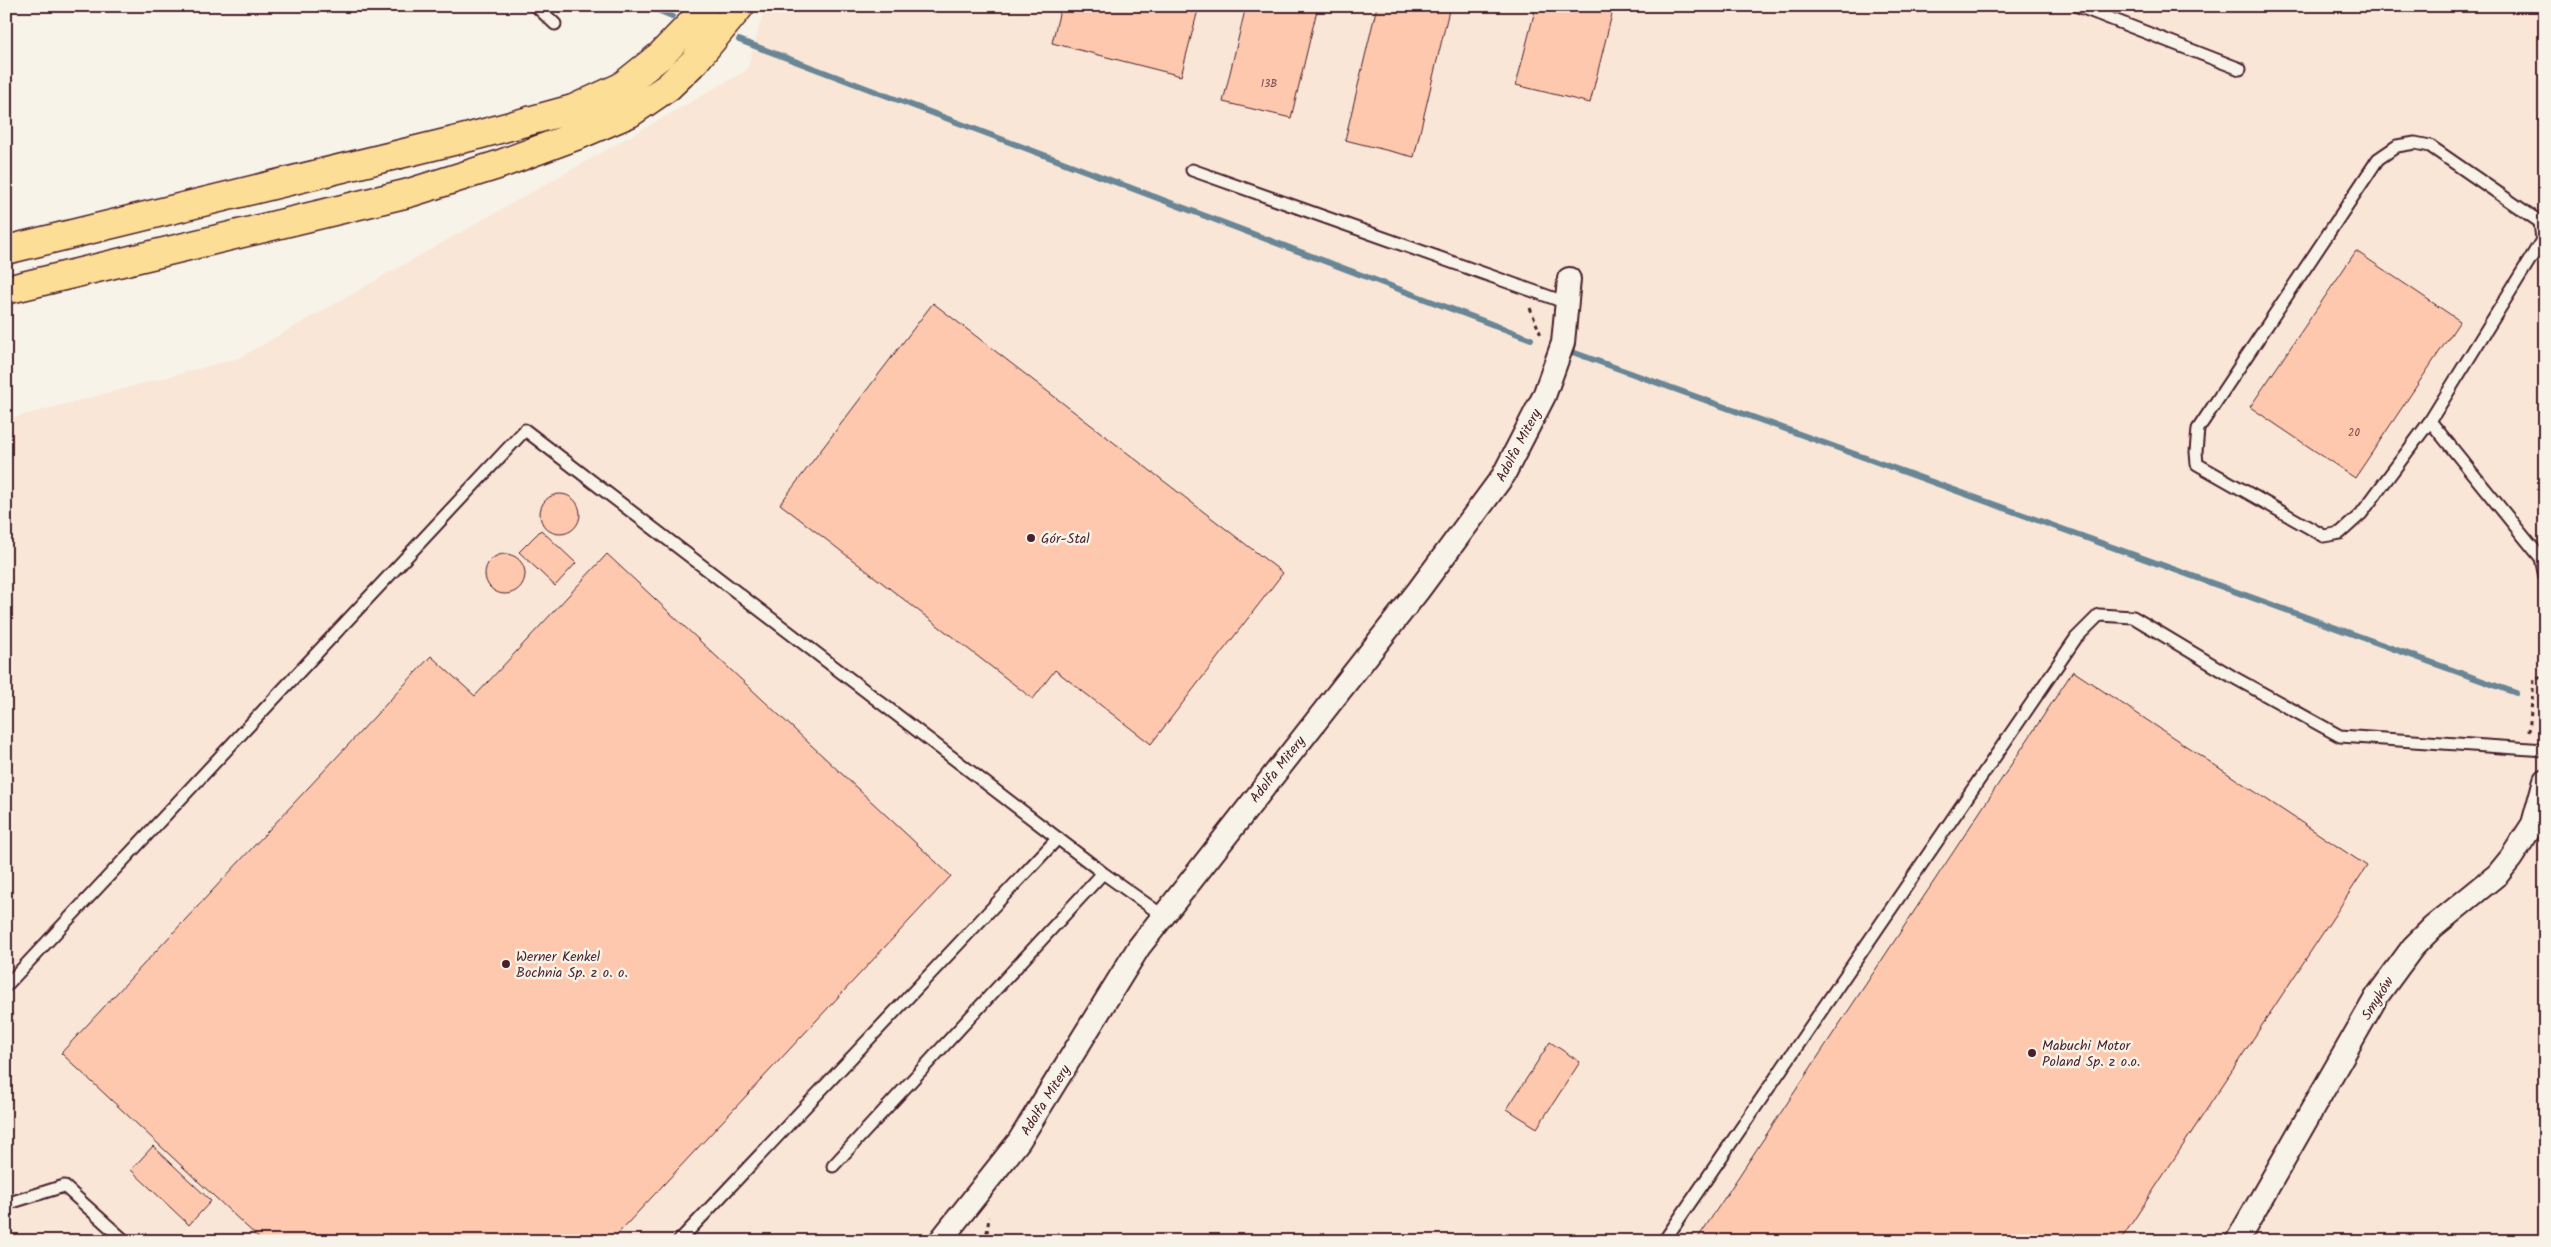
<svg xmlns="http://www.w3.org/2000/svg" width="2551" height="1247" font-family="Kalam,sans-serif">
<rect width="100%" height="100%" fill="#f7f3e8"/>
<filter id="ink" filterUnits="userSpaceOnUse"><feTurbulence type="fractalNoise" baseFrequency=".02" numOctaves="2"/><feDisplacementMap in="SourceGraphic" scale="10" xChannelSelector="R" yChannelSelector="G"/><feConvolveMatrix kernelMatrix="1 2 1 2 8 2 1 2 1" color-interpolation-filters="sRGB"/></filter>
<g filter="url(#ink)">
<!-- built -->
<path fill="#f9e6d7" d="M765,6h1780v1235h-2539v-821l233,-62 508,-288z"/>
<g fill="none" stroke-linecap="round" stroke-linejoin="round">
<!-- stream -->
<path stroke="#698696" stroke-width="6" d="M648,6l24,10
M739,40l792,299
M1575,353l941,340"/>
</g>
<!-- building -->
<path fill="#fdc8ae" stroke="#4a1f2b" d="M1061,6h138l-18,70 -129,-33z
M1246,6h72l-27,112 -68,-16z
M1377,6h73l-36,151 -69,-17z
M1536,6h78l-24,97 -74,-18z
M2356,251l104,70 -105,157 -105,-71z
M933,303l350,270 -132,171 -96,-74 -22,29 -253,-195z
M540 514a20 20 0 1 1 40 0a20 20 0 1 1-40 0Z
M541,530l35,33 -21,23 -36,-34z
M485 574a20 20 0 1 1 40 0a20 20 0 1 1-40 0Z
M607,554l344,322 -340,365h-349l-201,-188 370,-397 44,40z
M2073,671l294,195 -247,375h-424z
M1550,1042l30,20 -43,66 -30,-19z
M153,1146l58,55 -22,24 -58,-55z"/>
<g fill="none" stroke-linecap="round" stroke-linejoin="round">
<defs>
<path id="service" d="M536,6l19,18
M2078,6l162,63
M2415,143l15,3 110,76 2,18 -112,181 -69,93 -21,19 -16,3 -127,-72 -1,-12 2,-23 180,-270 19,-13z
M1192,170l375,133
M2430,421l111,137 4,19
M6,986l519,-556 578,443 59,42
M833,1166l270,-293
M6,1204l58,-18 61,55
M679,1241l379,-403
M1664,1241l412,-603 23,-23 34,2 100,60 107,59 205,14"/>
<path id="minor" d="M940,1241l79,-100 120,-194 279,-356 85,-115 41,-80 19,-53 6,-64
M2237,1241l140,-245 36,-49 20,-20 65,-53 13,-16 22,-34 12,-44"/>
<path id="motorway" d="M6,250l464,-113 103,-28 48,-22 40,-32 31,-32 12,-17
M6,290l403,-97 89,-28 83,-31 49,-21 38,-26 26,-25 46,-56"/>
</defs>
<!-- service casing -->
<use href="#service" stroke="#4a1f2b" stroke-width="15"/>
<!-- minor casing -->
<use href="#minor" stroke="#4a1f2b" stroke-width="26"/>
<!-- motorway casing -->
<use href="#motorway" stroke="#4a1f2b" stroke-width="31"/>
<!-- path -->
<path stroke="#4a1f2b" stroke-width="3" stroke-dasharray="4 4" stroke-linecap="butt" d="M1530,308l11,27
M2529,732l5,-52 11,-4
M988,1241l-1,-8 2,-16"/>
<!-- service -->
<use href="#service" stroke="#f7f3e8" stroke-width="11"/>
<!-- minor -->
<use href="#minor" stroke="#f7f3e8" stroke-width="22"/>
<!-- motorway -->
<use href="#motorway" stroke="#fdde96" stroke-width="28"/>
</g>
</g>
<!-- markers -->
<g fill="#4a1f2b" stroke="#f7f3e8" stroke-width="2">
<circle cx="1031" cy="538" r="5"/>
<circle cx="506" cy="964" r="5"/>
<circle cx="2032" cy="1053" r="5"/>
</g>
<g text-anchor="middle" stroke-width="5" stroke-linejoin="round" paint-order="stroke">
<!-- number labels -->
<g font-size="11" fill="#77494c">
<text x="1269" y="87">13B</text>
<text x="2354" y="436">20</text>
</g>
<!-- street labels -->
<g font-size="14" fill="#4a1f2b" stroke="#f7f3e8">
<text transform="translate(1518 445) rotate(-62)" y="5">Adolfa Mitery</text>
<text transform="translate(1277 769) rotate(-52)" y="5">Adolfa Mitery</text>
<text transform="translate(2377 998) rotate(-58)" y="5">Smyków</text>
<text transform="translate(1045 1100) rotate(-58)" y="5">Adolfa Mitery</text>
</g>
<!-- poi labels -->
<g font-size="14" fill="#4a1f2b" stroke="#f7f3e8" text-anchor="start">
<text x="1041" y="543">Gór-Stal</text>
<text x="516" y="961">Werner Kenkel<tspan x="516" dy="16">Bochnia Sp. z o. o.</tspan></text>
<text x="2042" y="1050">Mabuchi Motor<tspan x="2042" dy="16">Poland Sp. z o.o.</tspan></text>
</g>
</g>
<!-- margin -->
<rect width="2551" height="1247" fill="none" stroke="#f7f3e8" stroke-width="25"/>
<rect x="12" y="12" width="2526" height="1222" fill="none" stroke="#4a1f2b" stroke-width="2" filter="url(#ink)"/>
</svg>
